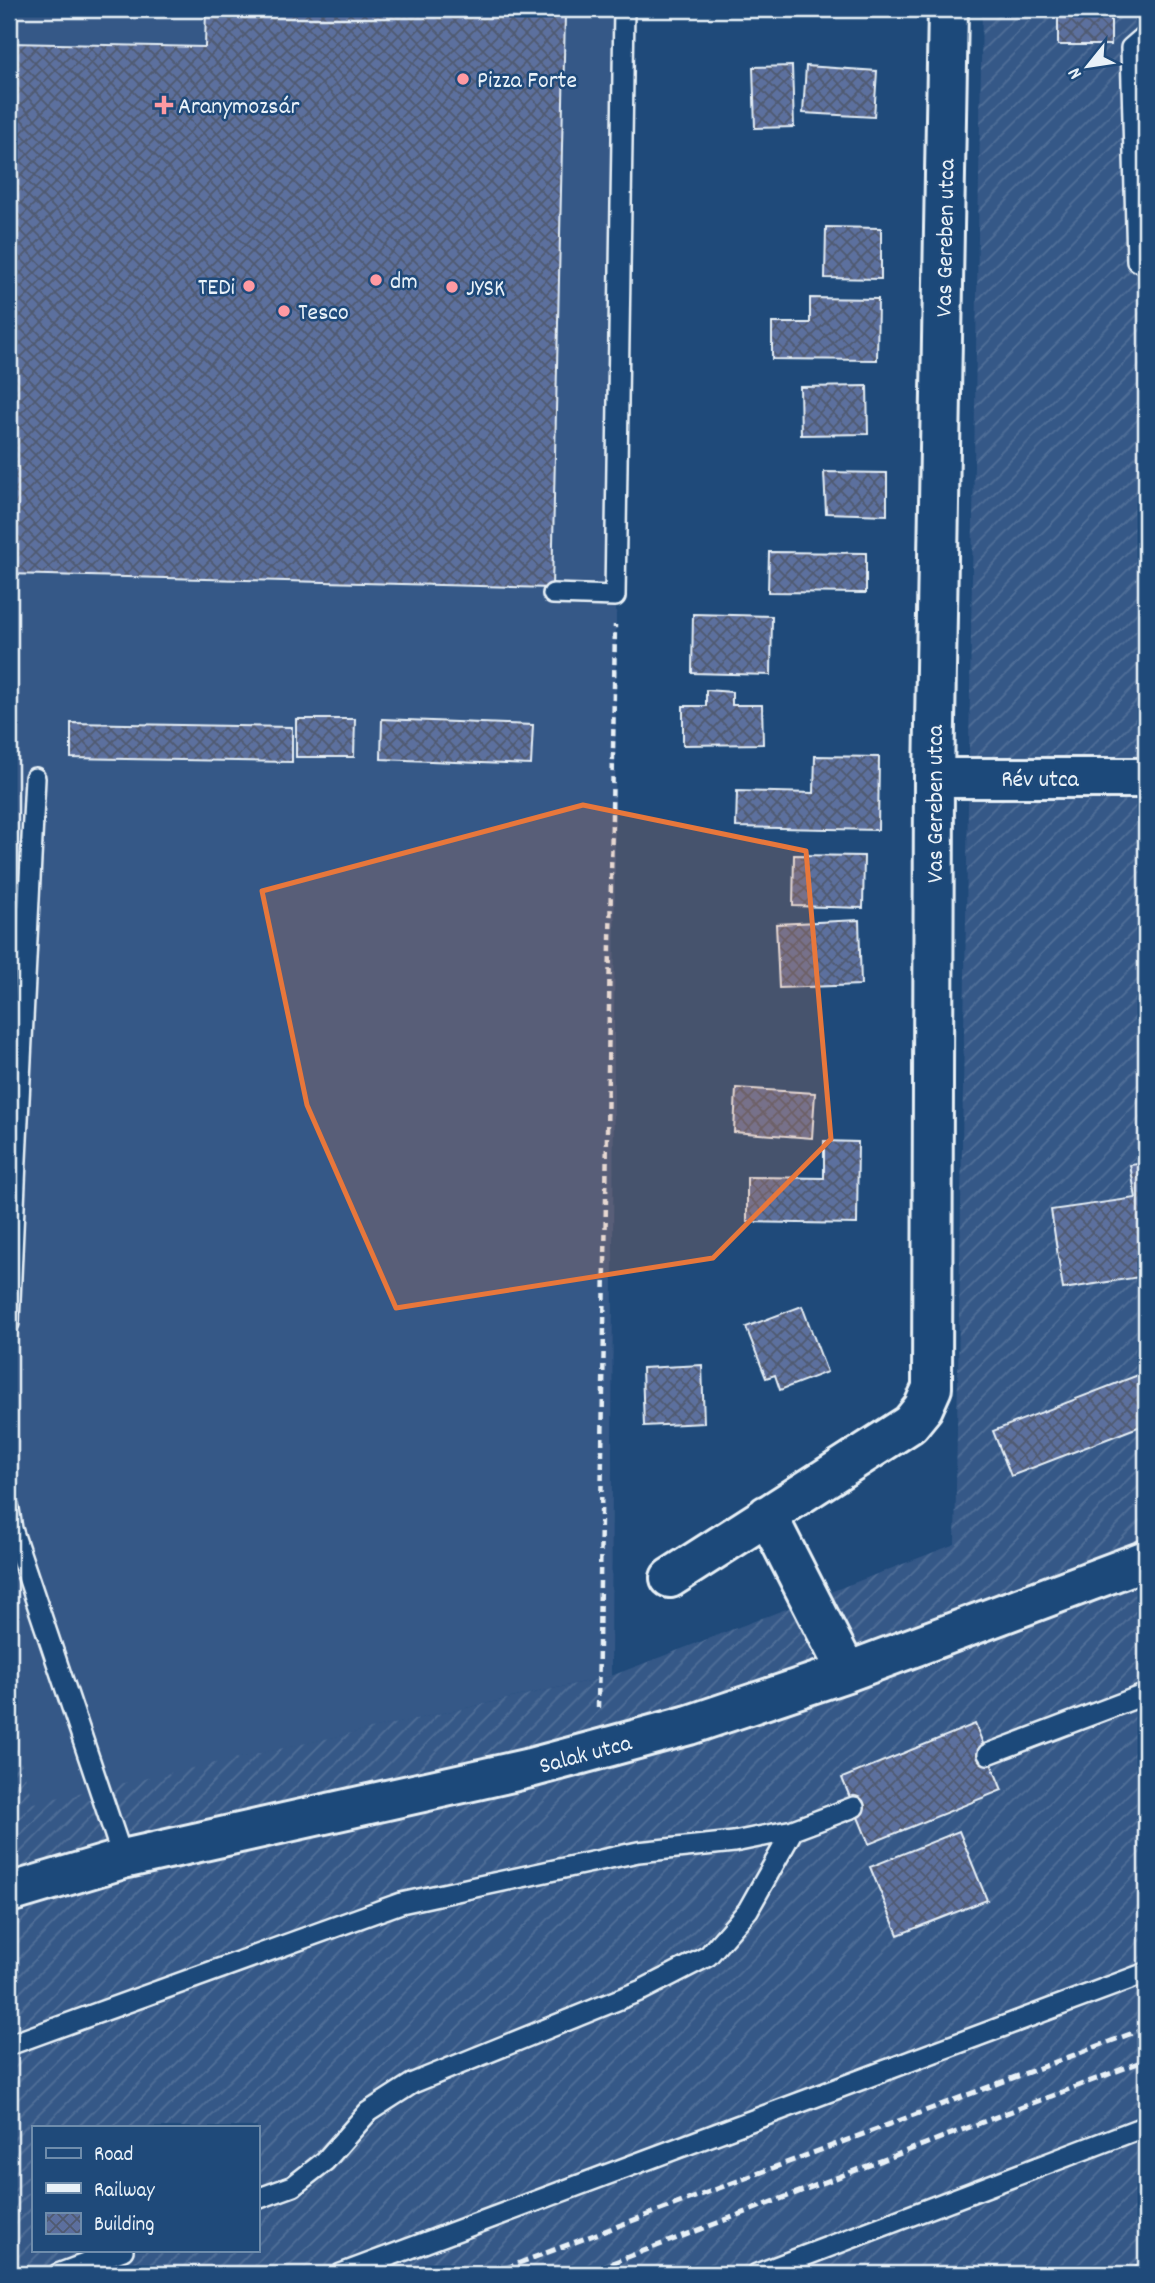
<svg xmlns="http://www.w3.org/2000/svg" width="1155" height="2283" font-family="Dekko,sans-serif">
<defs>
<pattern id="industrial-furrows" width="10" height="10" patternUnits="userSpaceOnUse" patternTransform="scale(1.75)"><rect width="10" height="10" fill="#355887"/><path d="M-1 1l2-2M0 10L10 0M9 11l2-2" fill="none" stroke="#527099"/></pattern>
<pattern id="building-cross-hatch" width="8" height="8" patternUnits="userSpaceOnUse" patternTransform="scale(1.75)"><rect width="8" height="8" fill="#5c6f9e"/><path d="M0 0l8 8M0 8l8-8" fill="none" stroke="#505a70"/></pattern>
</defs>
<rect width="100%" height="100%" fill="#1f4a7a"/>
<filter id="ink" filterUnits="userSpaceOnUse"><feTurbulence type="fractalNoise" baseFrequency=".0143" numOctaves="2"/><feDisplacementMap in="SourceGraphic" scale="14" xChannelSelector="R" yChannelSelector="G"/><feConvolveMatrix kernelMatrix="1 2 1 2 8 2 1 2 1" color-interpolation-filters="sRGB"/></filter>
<g filter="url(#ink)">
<!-- built -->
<path fill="#355887" d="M9,9h610l-8,1667 -578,128 -24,-85z"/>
<!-- industrial -->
<path fill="url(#industrial-furrows)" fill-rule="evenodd" d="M982,9h164v2265h-1137v-555l24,84 578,-127 344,-132zM33,2127h224v123h-224z"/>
<!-- building -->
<path fill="url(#building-cross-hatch)" stroke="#e8f1f8" stroke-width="2" d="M206,9h156l203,5 -13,574 -543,-14v-531l196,4z
M1058,9h53v36h-53z
M792,66l2,61 -39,1 -2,-61z
M806,66l71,5 -3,46 -71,-4z
M826,227l55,1v51l-56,-1z
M810,298l68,1 -1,61 -105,-1v-36h38z
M867,386l1,48 -67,1 -1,-48z
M824,472l63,1v42l-61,-2z
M769,552l97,1v40l-98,-1z
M693,614l79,2 -1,59 -79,-2z
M706,690l26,2v13h30l1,39 -80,1v-39h23z
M296,719h59l-1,38h-58z
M382,719l151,6 -2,40 -150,-6z
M71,723l221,4v35l-221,-4z
M815,756l64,1 -1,73 -142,-3 1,-36 77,2z
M794,855l70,1 -1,52 -70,-2z
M859,920l2,65 -82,3 -3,-64z
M736,1088l79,5 -3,45 -78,-6z
M824,1141l34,1 -1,82 -110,-2v-45l77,1z
M1146,1163v113l-83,13 -12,-79 85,-12 -6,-33z
M802,1306l25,66 -47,18 -5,-15 -9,3 -20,-51z
M702,1365l2,58 -60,3 -2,-58z
M1146,1372v52l-135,52 -18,-45z
M975,1724l27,66 -133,54 -27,-66z
M959,1831l28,69 -89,35 -28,-68z"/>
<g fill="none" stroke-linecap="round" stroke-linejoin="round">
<defs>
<path id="service" d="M1137,261l-6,-213 15,-13
M553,594l62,2 9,-587
M9,1160h7l-7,163
M16,1160l19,-382
M9,1509l3,20 111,330
M988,1754l158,-60
M9,2045l392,-142 237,-51 96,-10 59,-12 61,-23
M257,2199l36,-13 32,-25 43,-49 45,-29 229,-93 66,-34 40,-46 45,-80
M58,2274l65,-24
M341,2274l805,-301
M757,2274l389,-148
M1144,2274l2,-1"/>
<path id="minor" d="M934,778h212
M767,1515l80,157
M670,1578l240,-154 13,-16 9,-20 2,-610 14,-769
M9,1893l114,-34 407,-91 159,-43 158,-53 299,-112"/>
</defs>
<!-- service casing -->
<use href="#service" stroke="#e8f1f8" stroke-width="24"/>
<!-- minor casing -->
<use href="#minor" stroke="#e8f1f8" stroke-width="44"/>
<!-- path -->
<path stroke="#e8f1f8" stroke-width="4.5" stroke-dasharray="7 5" stroke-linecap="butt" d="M598,1708l17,-1083"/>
<!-- service -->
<use href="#service" stroke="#1f4a7a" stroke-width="19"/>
<!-- minor -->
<use href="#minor" stroke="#1f4a7a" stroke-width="38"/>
<!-- rail -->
<path stroke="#e8f1f8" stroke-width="5" stroke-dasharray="10 5" stroke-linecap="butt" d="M490,2274l656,-246
M583,2274l563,-214"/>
</g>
</g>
<!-- marked area -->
<path fill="#e8773b" fill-opacity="0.2" stroke="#e8773b" stroke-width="5" stroke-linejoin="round" d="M583,805l223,46 25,288 -118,119 -317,50 -89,-203 -45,-214z"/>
<!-- markers -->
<g fill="#ff9aa2" stroke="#1f4a7a" stroke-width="2.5">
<circle cx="463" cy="79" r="7"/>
<path d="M160.5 94.5h7v7h7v7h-7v7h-7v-7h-7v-7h7z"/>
<circle cx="376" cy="280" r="7"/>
<circle cx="249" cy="286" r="7"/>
<circle cx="452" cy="287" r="7"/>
<circle cx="284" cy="311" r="7"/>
</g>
<g text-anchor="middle" stroke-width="5" stroke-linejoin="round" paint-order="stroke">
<!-- poi labels -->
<g font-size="24" fill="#e8f1f8" stroke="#1f4a7a" text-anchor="start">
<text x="477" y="87">Pizza Forte</text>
<text x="178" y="113">Aranymozsár</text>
<text x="390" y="288">dm</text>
<text x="235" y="294" text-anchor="end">TEDi</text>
<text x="466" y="295">JYSK</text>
<text x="298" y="319">Tesco</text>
</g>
<!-- street labels -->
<g font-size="24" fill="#e8f1f8" stroke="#1f4a7a">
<text transform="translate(944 238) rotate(-89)" y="8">Vas Gereben utca</text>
<text x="1040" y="786">Rév utca</text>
<text transform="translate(934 804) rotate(-90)" y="8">Vas Gereben utca</text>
<text transform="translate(585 1753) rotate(-15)" y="8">Salak utca</text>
</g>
</g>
<!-- margin -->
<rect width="1155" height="2283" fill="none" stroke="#1f4a7a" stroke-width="35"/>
<rect x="18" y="18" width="1120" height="2248" fill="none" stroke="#e8f1f8" stroke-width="2.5" filter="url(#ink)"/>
<!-- legend -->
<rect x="32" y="2126" width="228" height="126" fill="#1f4a7a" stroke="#6f8dac" stroke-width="2"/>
<rect x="46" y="2148" width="35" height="10" fill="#1f4a7a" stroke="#6f8dac" stroke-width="2"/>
<text x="94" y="2160" font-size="21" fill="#e8f1f8">Road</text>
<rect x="46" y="2183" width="35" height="10" fill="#e8f1f8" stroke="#6f8dac" stroke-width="2"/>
<text x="94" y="2196" font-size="21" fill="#e8f1f8">Railway</text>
<rect x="46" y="2213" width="35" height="21" fill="url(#building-cross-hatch)" stroke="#6f8dac" stroke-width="2"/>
<text x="94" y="2230" font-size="21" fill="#e8f1f8">Building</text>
<!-- north arrow -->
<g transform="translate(1088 66) rotate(240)" stroke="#1f4a7a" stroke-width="5" paint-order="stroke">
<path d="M0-5L12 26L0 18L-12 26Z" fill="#e8f1f8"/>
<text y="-10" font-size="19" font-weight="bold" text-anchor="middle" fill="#e8f1f8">N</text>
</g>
</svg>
